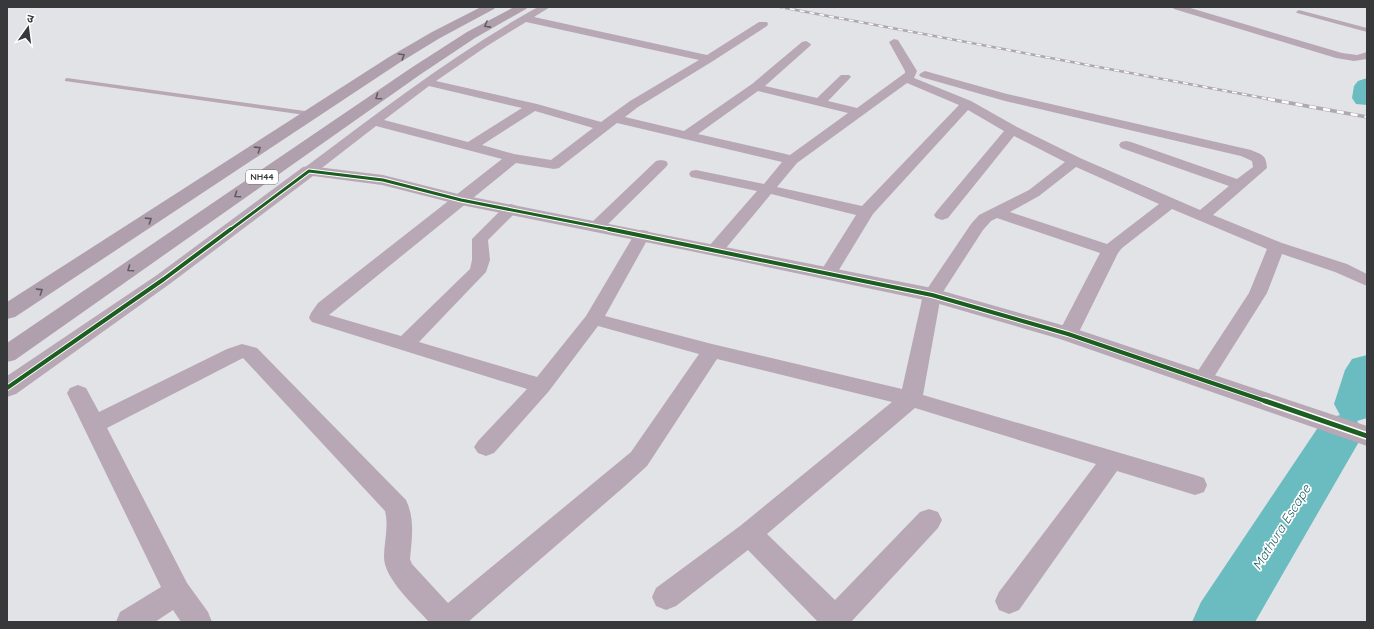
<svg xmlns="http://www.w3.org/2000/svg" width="1374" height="629" font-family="Quicksand,'Noto Sans Devanagari',sans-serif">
<rect width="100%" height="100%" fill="#e1e3e6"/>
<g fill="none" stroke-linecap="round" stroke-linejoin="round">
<!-- river -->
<path fill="#6abcc0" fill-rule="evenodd" d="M1367,78v27l-11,-1 -4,-6 2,-12 4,-5z
M1367,355v63l-10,3 7,12 -109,189h-63l9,-20 122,-182 17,-5 -6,-11 11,-34 7,-11z"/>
<!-- service -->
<path fill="#b8a8b5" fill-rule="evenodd" d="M1299,10l68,18v4l-70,-19 -1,-1z
M67,78l245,34 3,2 -3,2 -247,-35v-2z"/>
<!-- minor -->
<path fill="#b8a8b5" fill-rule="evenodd" d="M538,7h12l-16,10 173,38 52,-33h8l1,2 -1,2 -54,35 -75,46 -13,10 59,14 68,-47 50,-42 4,-1 5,3 -1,2 -45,40 52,12 24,-23h8l2,2 -23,24 29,7 48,-35v-2l-16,-29 5,-3 4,1 19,31 -3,7 57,23 46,26 63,31 120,52 29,-24 -108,-38 -2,-3 2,-3 5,-1 5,1 106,37 16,-12 -1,-6 -11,-5 -236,-55 -84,-24 -2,-2 2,-2 4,-2 82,23 244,56c12,5 15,5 16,18l-54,47 69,28 65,21 20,10v12l-32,-14 -53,-18 -15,39 -58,92 -7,2 -7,-2 -3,-5 57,-87 18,-44 -95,-40 -50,39 -4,5 -40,81 -3,5 -7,1 -7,-1 -3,-5 42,-81 -103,-35 -6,3 -8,9 -42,65 -18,100 272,80 9,3 3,7 -3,7 -9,3 -78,-24 -98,139 -10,4 -10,-4 -4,-9 4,-9 97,-128 -181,-56 -148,126 68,66 85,-88 9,-3 9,3 4,8 -4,8 -87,94h-33l-70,-72 -72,56 -10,4 -10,-4 -4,-9 4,-9 84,-62 152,-124 -175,-43 -70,107 -22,20 -157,136h-39c-14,-16 -45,-43 -45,-65 0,-15 5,-30 1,-46l-142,-153 -136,70 80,155 21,29 4,10h-31l-8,-12 -18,12h-39l4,-10 41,-25 -94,-194 3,-5 8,-3 8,3 13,24 128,-63 15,-5 15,4 149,152c9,19 6,38 4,59l2,5 36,39 183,-151 68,-98 -101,-28 -49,65 -55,62 -8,3 -8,-3 -4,-6 4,-6 49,-52 -215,-67 -3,-4 2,-5 7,-10 184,-144 -126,-33 -62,48 -5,1 -5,-1 -2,-3 2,-3c76,-57 151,-115 234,-161zM526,22l173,38 -69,41 -29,21 -64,-18 -101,-23 51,-35zM907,83l52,22 -97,101 -85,-19 20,-24zM429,86l93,22 -54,34 -84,-22zM758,91l90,22 -58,42 -92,-21zM968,110l36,21 -68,81 -2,3 2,3 6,2 6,-2 66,-82 51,26 -36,28 -50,25 -8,9 -48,71 -21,94 -190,-45 -107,-28 45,-81 -2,-4 -6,-1 -6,1 -2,4 -48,81 -49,61 -118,-35 67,-70 4,-12 -2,-20 31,-31 -2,-3 -6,-2 -6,2 -33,33v21l-2,9 -69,67 -72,-21 187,-152 38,6 5,-1 58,-45 165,39 -18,22 -68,-14 -5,1 -2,3 2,3 66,14 -48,55 -3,4 3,4 6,1 6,-1 50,-60 85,21 -37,59 3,4 6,1 6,-1 39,-64zM535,111l58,17 -42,32 -37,-6 -32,-9zM1076,167l83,37 -52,40 -97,-32 29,-16z
M1172,7h15l155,46 15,2 10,-3v7l-13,2 -18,-3 -162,-49z
M661,160l5,1 2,3 -2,3 -64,63 -6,2 -6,-2 -2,-3 2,-3 66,-63z"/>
<!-- tertiary -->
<path fill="#b8a8b5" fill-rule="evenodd" d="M309,166l74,9 79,20 470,93 144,41 291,97v20l-307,-107 -131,-38 -214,-45 -254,-51 -79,-20 -69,-9 -142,107 -155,111 -9,3v-21l150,-101 146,-108z"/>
<!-- trunk -->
<path fill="#b0a0ae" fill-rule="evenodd" d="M481,7h15l-2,2 -54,29 -41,25 -384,254 -8,2v-17l382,-245 43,-25z
M514,7h14l-2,2 -51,29 -54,36 -406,286 -8,2v-19l404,-275 56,-36z"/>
<defs>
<path id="rail-far1" d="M780,7l494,93"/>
<path id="rail" d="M1268,99l99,18"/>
</defs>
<!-- rail-far1 casing -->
<use href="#rail-far1" stroke="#afa8af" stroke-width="2.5"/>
<!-- rail casing -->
<use href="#rail" stroke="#afa8af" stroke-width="3.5"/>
<!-- rail-far1 -->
<use href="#rail-far1" stroke="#fff" stroke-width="1.5" stroke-dasharray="5" stroke-linecap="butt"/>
<!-- rail -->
<use href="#rail" stroke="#fff" stroke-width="2.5" stroke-dasharray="7" stroke-linecap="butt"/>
<defs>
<path id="cycleway-far2" d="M230,230l79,-59 74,9 78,20 153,30"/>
<path id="cycleway-far1" d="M609,229l323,66 136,39 200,68
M7,388l157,-109 67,-50"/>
<path id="cycleway" d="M1265,401l102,35"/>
</defs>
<!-- cycleway-far2 casing -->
<use href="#cycleway-far2" stroke="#fff" stroke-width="5"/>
<!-- cycleway-far1 casing -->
<use href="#cycleway-far1" stroke="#fff" stroke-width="6"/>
<!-- cycleway casing -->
<use href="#cycleway" stroke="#fff" stroke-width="8"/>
<!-- cycleway-far2 -->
<use href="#cycleway-far2" stroke="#1b5e20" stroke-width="3"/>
<!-- cycleway-far1 -->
<use href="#cycleway-far1" stroke="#1b5e20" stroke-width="4"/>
<!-- cycleway -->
<use href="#cycleway" stroke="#1b5e20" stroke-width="5"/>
</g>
<!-- one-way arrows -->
<defs><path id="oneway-chevron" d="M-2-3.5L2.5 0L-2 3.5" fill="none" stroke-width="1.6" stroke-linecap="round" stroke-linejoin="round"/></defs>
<g stroke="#615c62">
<use href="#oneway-chevron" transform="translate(487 25) rotate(151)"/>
<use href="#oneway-chevron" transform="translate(402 56) rotate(-31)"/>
<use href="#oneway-chevron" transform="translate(378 97) rotate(145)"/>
<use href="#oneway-chevron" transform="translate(258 149) rotate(-33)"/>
<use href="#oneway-chevron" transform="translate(237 195) rotate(145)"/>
<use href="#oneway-chevron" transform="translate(149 220) rotate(-33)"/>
<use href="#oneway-chevron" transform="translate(130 269) rotate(145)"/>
<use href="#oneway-chevron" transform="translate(40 291) rotate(-33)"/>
</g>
<g text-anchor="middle" stroke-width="3.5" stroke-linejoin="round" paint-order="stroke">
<!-- shield labels -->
<rect fill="#fff" stroke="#727474" stroke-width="1" x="246" y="170" width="32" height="14" rx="3"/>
<g font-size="9" font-weight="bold" fill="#363839">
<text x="262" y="180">NH44</text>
</g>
<!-- near-water labels -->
<g font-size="13" font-style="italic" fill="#225f62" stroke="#fff">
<text transform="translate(1281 527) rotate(-58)" y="5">Mathura Escape</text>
</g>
</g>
<!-- border -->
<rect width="1374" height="629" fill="none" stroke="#363839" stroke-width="16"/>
<!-- north arrow -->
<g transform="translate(28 28) rotate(14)" stroke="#ffffff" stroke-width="3" paint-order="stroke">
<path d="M0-3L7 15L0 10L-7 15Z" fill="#363839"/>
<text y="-6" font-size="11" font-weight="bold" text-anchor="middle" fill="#363839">उ</text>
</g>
</svg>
